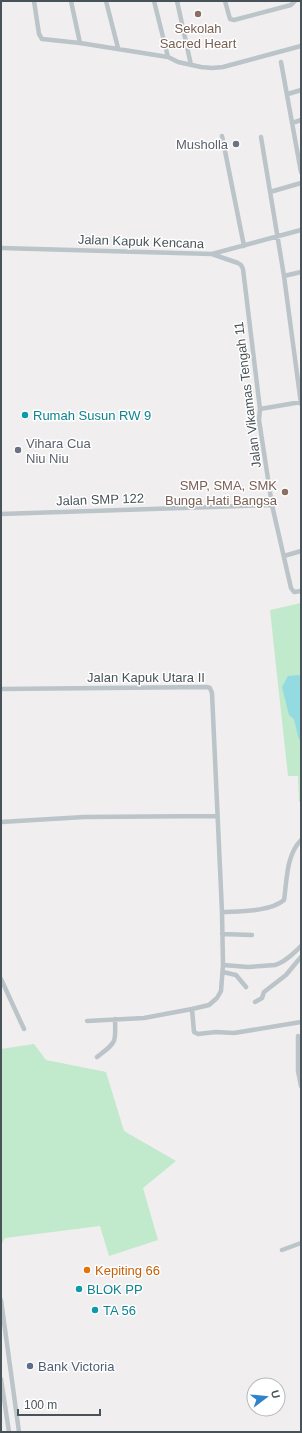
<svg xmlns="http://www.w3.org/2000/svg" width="302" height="1433" font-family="Arial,sans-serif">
<rect width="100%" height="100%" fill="#f0eeee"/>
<!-- green -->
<path fill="#c1e9cc" d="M301,603v198l-2,1 -1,-26h-10l-18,-166z
M34,1044l12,16 60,12 18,59 52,30 -33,27 15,52 -49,16 -9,-30 -95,12 -4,7v-196z"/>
<!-- water -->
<path fill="#93dae1" d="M299,675l2,2v67l-3,-8 -4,-17 -5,-4 -7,-28 6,-11z"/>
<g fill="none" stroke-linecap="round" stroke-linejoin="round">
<!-- minor -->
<path stroke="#bbc4c9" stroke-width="4.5" d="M34,1l5,33 3,5 38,4 88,14 10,5 23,5 11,1 11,-1 78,-21
M71,1l9,42
M106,1l12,47
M154,1l14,56
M177,1l14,64
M225,1l5,18 4,1 57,-15 4,-4
M281,62l20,110
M288,94l13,-4
M292,123l9,-3
M222,136l22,110
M261,137l23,139 17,128
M270,192l31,-9
M1,248l211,6 89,-24
M212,254l26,9 3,2 2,4 17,140 -1,11 13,85 19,83 3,4 7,-1
M284,276l17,-4
M260,409l41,-7
M1,514l271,-9
M284,556l17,-5
M1,689l206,-2 3,1 2,5 10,219 1,53 -2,26 -4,7 -8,7 -17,4 -48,9 -57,3
M1,822l83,-5 133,-1
M222,912c18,-1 48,0 62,-12 3,-19 2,-45 17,-60
M222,934l30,1
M223,965l25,2 27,-2c10,-3 19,-12 26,-19
M223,972l13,3 10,12
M1,979l23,50
M255,1002l7,-4 2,-6 22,-17 15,-18
M192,1009l2,23 4,2 18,-2 18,1 67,-11
M298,1036v35l3,15
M97,1057c19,-15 19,-13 18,-38
M282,1250l19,-7
M1,1300l18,132
M1,1379l8,53"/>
</g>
<!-- markers -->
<g fill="#8d6e63" stroke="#fff" stroke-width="1.5">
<circle cx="198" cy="14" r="4"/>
<circle cx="285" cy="492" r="4"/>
</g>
<g fill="#6b7280" stroke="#fff" stroke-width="1.5">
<circle cx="236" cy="144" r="4"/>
<circle cx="18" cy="450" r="4"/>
</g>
<g fill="#0f9aa8" stroke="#fff" stroke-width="1.5">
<circle cx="25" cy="415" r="4"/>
<circle cx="79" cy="1289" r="4"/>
<circle cx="95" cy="1310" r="4"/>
</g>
<circle fill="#e8710a" stroke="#fff" stroke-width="1.5" cx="87" cy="1270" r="4"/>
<circle fill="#5c6f8a" stroke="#fff" stroke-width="1.5" cx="30" cy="1366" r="4"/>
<g text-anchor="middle" stroke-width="3" stroke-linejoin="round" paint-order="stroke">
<!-- education labels -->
<g font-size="13" fill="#785e54" stroke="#fff">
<text x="198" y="33">Sekolah<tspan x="198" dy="15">Sacred Heart</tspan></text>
<text x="277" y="490" text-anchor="end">SMP, SMA, SMK<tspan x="277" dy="15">Bunga Hati Bangsa</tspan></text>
</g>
<!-- worship labels -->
<g font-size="13" fill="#5b616d" stroke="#fff" text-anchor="end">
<text x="228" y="149">Musholla</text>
<text x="26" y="448" text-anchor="start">Vihara Cua<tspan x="26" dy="15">Niu Niu</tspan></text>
</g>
<!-- street labels -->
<g font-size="13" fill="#485359" stroke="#fff">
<text transform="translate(141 241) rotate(2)" y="5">Jalan Kapuk Kencana</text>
<text transform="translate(247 395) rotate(-97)" y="5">Jalan Vikamas Tengah 11</text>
<text transform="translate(100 499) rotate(-2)" y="5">Jalan SMP 122</text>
<text x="146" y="682">Jalan Kapuk Utara II</text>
</g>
<!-- culture labels -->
<g font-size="13" fill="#0d838f" stroke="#fff" text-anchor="start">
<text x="33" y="420">Rumah Susun RW 9</text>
<text x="87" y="1294">BLOK PP</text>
<text x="103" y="1315">TA 56</text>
</g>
<!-- food labels -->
<g font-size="13" fill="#c56008" stroke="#fff" text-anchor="start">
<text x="95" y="1275">Kepiting 66</text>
</g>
<!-- service labels -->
<g font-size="13" fill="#4e5e75" stroke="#fff" text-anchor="start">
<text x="38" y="1371">Bank Victoria</text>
</g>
</g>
<!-- border -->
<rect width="302" height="1433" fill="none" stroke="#485359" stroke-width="4"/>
<!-- north arrow -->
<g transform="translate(266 1397) rotate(74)"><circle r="19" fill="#ffffff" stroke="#b6babd"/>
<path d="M0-3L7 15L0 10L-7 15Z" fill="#2d84cb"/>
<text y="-6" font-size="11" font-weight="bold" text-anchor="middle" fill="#485359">U</text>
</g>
<!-- scale -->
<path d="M18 1409v6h82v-6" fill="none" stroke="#485359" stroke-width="2"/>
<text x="24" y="1409" font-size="12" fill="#485359" stroke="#ffffff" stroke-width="3" paint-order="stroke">100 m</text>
</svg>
